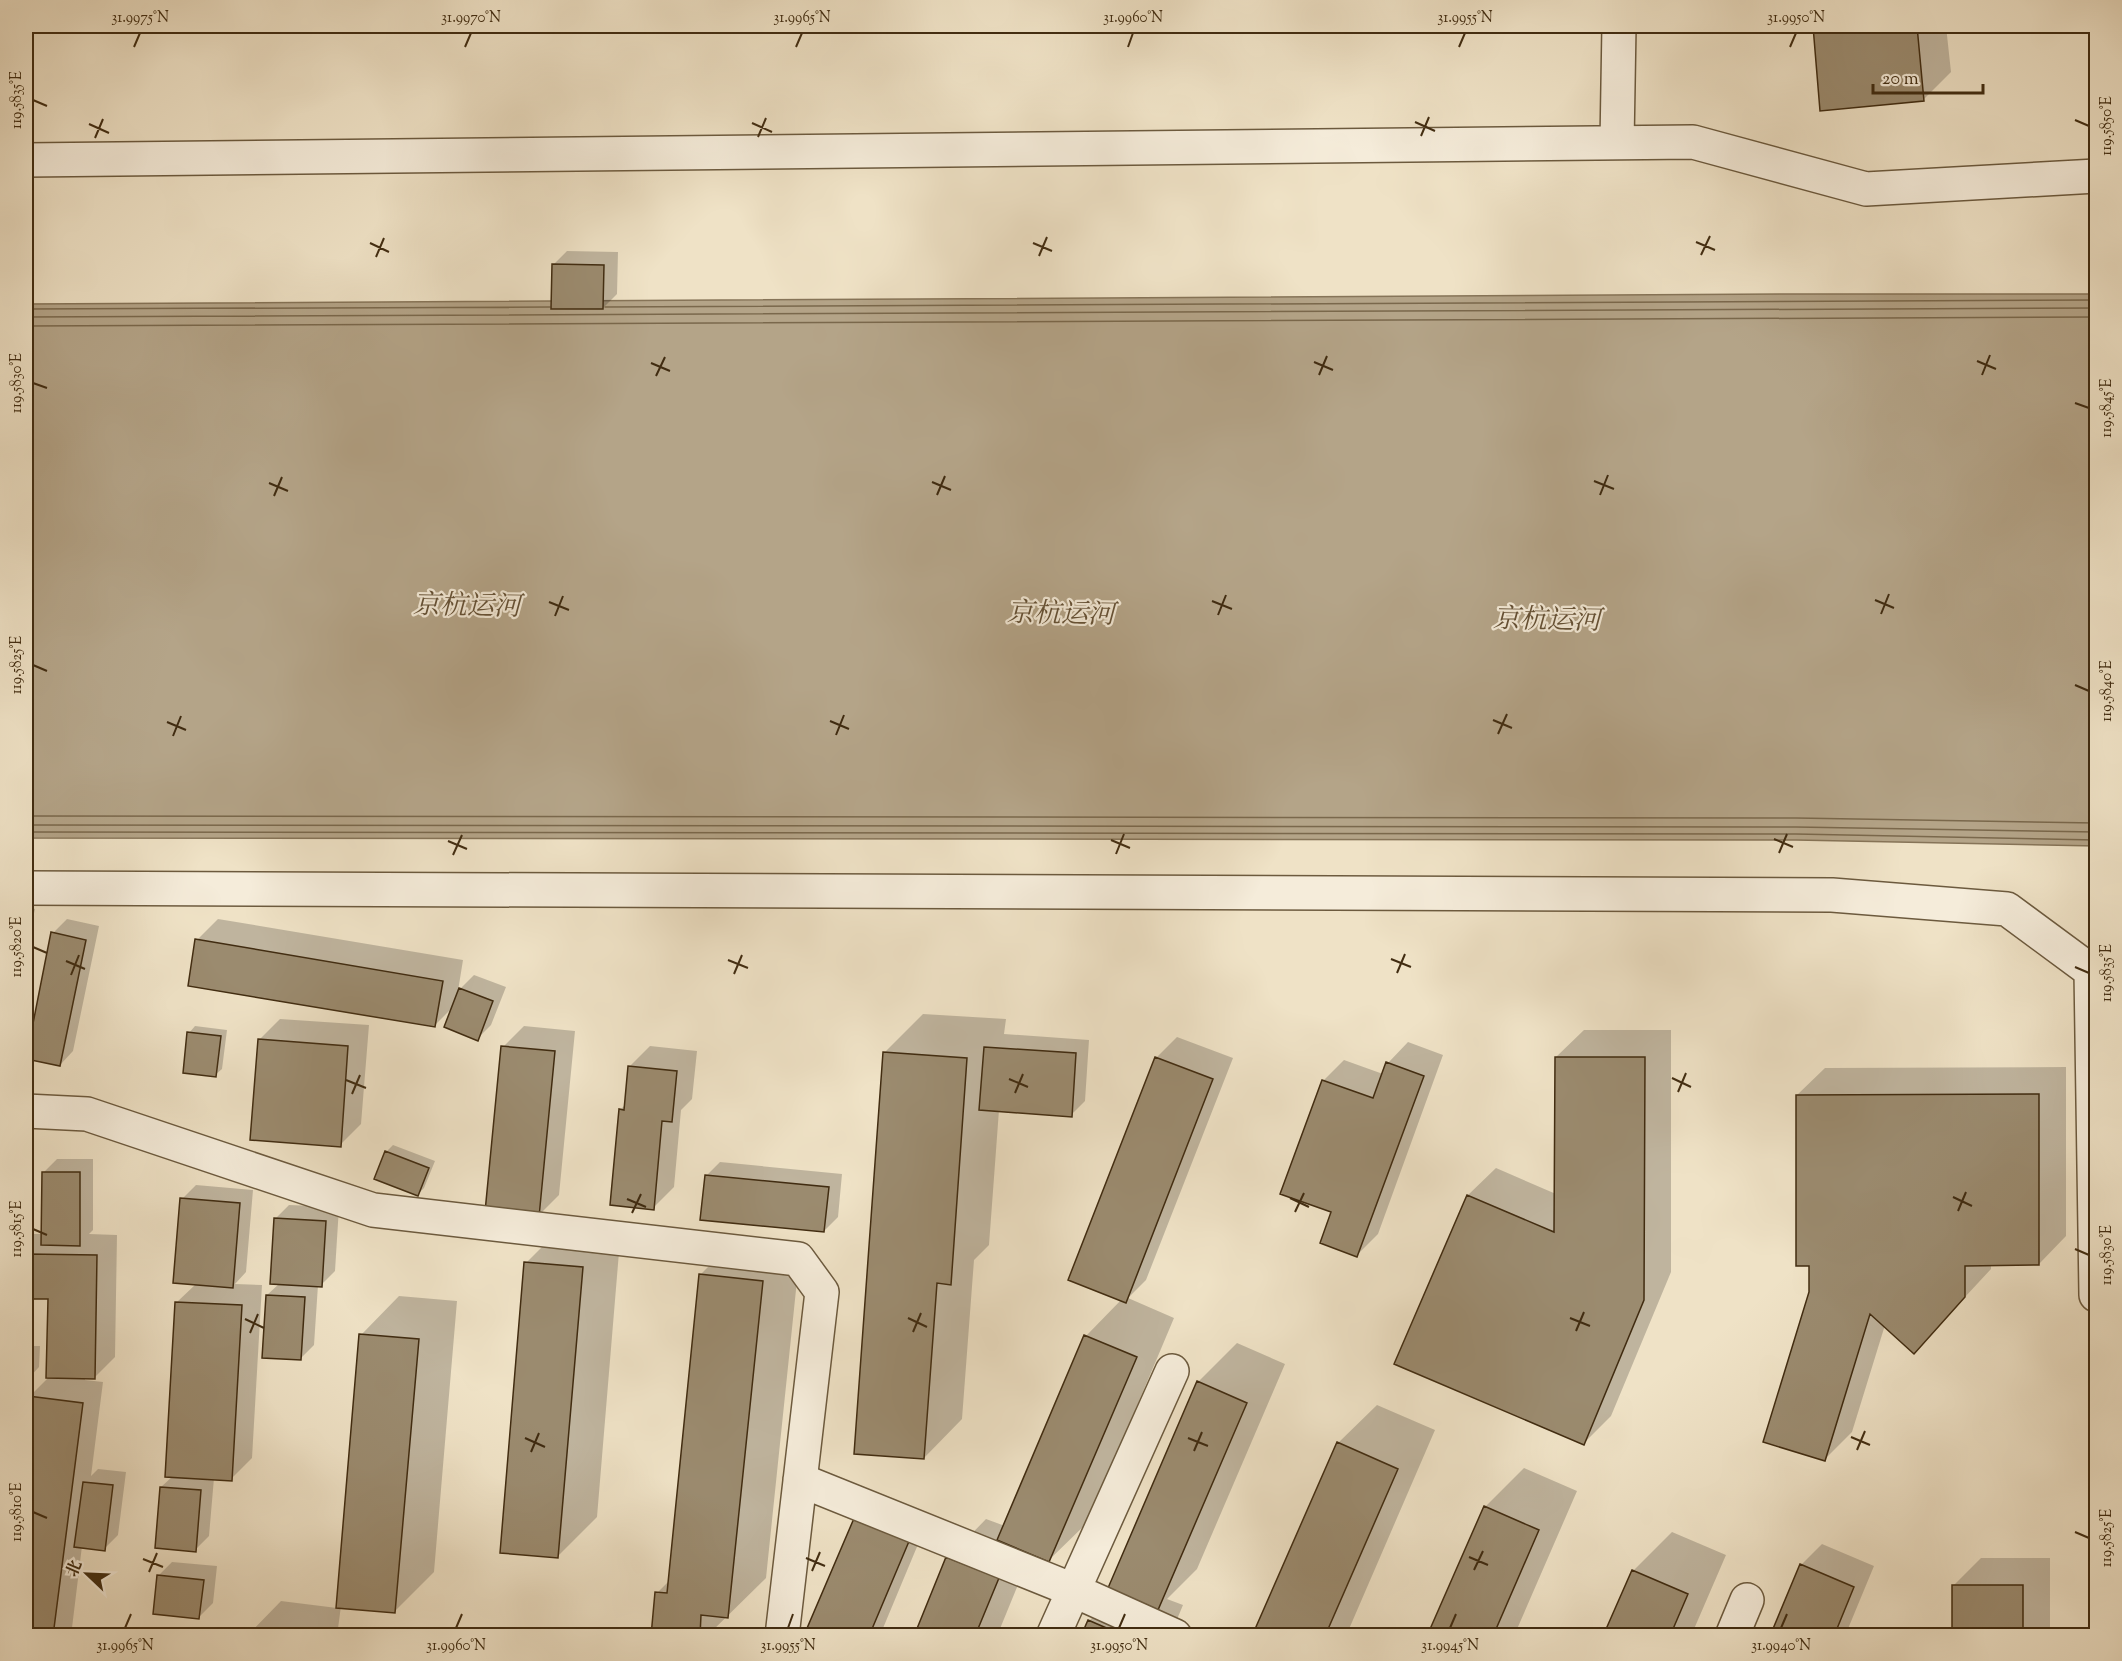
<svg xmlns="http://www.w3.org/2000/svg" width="2122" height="1661" font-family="'Sorts Mill Goudy','Noto Serif SC',serif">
<rect width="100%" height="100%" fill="#efe2c6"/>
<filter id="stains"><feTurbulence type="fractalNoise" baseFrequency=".00333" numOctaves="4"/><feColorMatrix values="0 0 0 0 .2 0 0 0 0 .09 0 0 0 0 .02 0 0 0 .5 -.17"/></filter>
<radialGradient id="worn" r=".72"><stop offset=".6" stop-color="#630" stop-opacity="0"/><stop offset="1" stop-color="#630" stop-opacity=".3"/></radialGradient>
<!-- water -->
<path fill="#b4a488" stroke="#867458" stroke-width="1.5" d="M1791,294h305v552l-300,-6 -1770,-2v-534z"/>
<!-- shadow -->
<path fill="#0003" d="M1814,26h132l5,46 -28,28 -101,9z
M567,251l51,1 -1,42 -14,14 -50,-43z
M26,906l9,3 -9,38z
M67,919l32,7 -26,125 -13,14 -7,-132z
M218,919l245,41 -5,31 16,-16 32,12 -15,38 -14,14 -24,-32 -19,19 -237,-86z
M923,1014l83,5 -2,15 85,6 -4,61 -14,14 -72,-5 -10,135 -15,15 -12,159 -38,39 -39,-406z
M280,1019l89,6 -8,99 -21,21 -81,-105z
M195,1026l32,4 -5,39 -7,6 -26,-42z
M524,1026l51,5 -16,164 -21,21 -35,-169z
M1584,1030h87v242l-60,144 -27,27 -188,-80 72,-168 28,-27 60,26v-137z
M1177,1037l56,21 -87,222 -18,18 46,20 -86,204 -39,38 -18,-7 -34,83h-82l33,-78 38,-39 19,7 81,-190 36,-37 -52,-20 87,-222z
M1408,1042l35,13 -65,179 -21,21 -24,-43 -10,-131 21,-21 39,14 5,-11z
M650,1046l47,5 -5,48 -11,11 -7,77 -21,21 -33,-98 6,-6 3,-37z
M2066,1067v169l-27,28h-48v5l-77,83 -29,-27 -33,107 -27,27 -15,-167v-27l-13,-170 28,-27z
M393,1145l42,16 -11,27 -7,7 -31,-43z
M57,1159h36v71l-4,4 28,1 -2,122 -21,21h-9v2l18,2 -12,94 7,-7 28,3 -8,63 -14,14 -22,-3 -11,90h-45v-207l4,-33 18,-18 1,-81h-23v-63h17v-61z
M720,1162l122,12 -4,43 -14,14 -118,-55z
M196,1185l57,5 -7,82 -11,12 27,1 -10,173 -21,21 -17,-1 -5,58 -14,14 -34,-63 12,-11 4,-174 19,-18 -14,-85z
M289,1205l50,2 -4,64 -14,14h-3l-4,60 -14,14 -33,-64 13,-12 -4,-65z
M565,1224l56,4 -24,289 -39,39 -32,-293z
M739,1236l62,6 -35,336 -59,58h-55l5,-43 13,-13 30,-305z
M399,1296l58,5 -23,271 -39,39 -54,-5 -4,30h-90l34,-35 56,7 24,-273z
M1237,1343l48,21 -88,205 -30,30 16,6 -13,31h-87l6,-15 30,-30 79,-209z
M26,1346h14l-1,21 -13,14z
M1377,1405l58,25 -89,206h-92l84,-193z
M1524,1468l53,23 -63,145h-85l56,-129z
M929,1518l-48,115 -2,3h-64z
M1672,1532l54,23 -35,81h-86l28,-65z
M1822,1544l52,22 -29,70h-73l29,-71z
M1981,1558h69v78h-96l-1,-50z
M172,1562l45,4 -4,37 -14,14 -41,-41z
M186,1629l38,5v2h-45z"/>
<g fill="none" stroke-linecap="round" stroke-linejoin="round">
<!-- shore -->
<path stroke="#7a684c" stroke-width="1.5" d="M605,307l1491,-7
M26,309l524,-2
M26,317l2070,-9
M26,326l2070,-9
M26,816l1770,2 300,5
M26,825l1770,2 300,5
M26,832l1770,2 300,6"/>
</g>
<!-- building -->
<path fill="#9b8b6f" stroke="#412c11" stroke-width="1.5" d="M1813,26h104l7,75 -104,10z
M552,264l52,1 -1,44h-52z
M51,932l35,8 -26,126 -34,-7z
M195,939l248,42 -8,46 -247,-41z
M459,988l34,13 -15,40 -34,-14z
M187,1032l34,4 -5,41 -33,-4z
M258,1039l90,7 -7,101 -91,-7z
M501,1046l54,5 -16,166 -54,-5z
M984,1047l92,6 -4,64 -93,-7z
M883,1052l84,6 -16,227 -14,-2 -13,176 -70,-5z
M1155,1057l58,22 -87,224 -58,-23z
M1555,1057h90l-1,243 -60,145 -190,-81 73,-169 87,37z
M1386,1062l38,14 -67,181 -37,-14 11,-31 -51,-18 42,-114 51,18z
M628,1066l49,5 -5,51 -10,-1 -8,89 -44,-5 9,-96 5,1z
M2039,1094v171l-74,1v31l-51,57 -44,-40 -45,147 -62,-19 46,-150v-26h-13v-171z
M385,1151l44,17 -11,28 -44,-17z
M42,1172h38v74l-39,-1z
M705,1175l124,12 -5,45 -124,-12z
M180,1198l60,5 -7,85 -60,-5z
M274,1218l52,3 -4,66 -52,-3z
M26,1254l71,1 -2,124 -49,-1 2,-79h-22z
M524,1262l59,5 -25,291 -58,-5z
M699,1274l64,7 -35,337 -27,-3 -1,21h-49l4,-44 12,1z
M266,1295l39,2 -4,63 -39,-2z
M175,1302l67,3 -10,176 -67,-4z
M359,1334l60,5 -24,274 -59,-5z
M1084,1335l53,22 -88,205 -52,-22z
M1197,1381l50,22 -89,207 -50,-22z
M28,1396l55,7 -30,233h-27v-219z
M1337,1442l61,27 -73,167h-73z
M83,1482l30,3 -8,66 -31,-4z
M160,1487l41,3 -5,62 -41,-4z
M1484,1506l55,24 -46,106h-66z
M855,1516l55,23 -41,97h-58l-6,-3z
M946,1557l53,21 -24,58h-61z
M1800,1564l54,23 -20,49h-64z
M1632,1570l56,24 -18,42h-67z
M157,1575l47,5 -5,39 -46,-5z
M1952,1585h71v51h-71z
M1088,1620l37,16h-44z"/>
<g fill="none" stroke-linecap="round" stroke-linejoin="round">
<defs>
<path id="minor" d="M1617,143l2,-117
M26,160l1667,-18 173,47 230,-13
M26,888l1806,7 175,14 84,62h5
M2091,971l5,324
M26,1111l61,3 286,96 425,49 24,33 -40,344
M800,1480l273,110 102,46
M1053,1636l119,-265
M1732,1636l15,-36"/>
</defs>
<!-- minor casing -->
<use href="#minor" stroke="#6c5a3e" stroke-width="36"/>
<!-- minor -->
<use href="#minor" stroke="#f5ecda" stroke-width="33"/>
</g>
<!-- ticks -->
<path fill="none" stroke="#412c11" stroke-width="2" d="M134,47l6,-14M465,47l6,-14M796,47l6,-14M1128,47l5,-14M1459,47l6,-14M1790,47l6,-14M33,100l14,6M2075,120l14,6M1415,122l20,9M752,123l20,9M89,124l20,9M1421,136l8,-19M758,137l8,-19M95,138l8,-19M1696,242l19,8M370,243l19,9M1033,243l19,8M1701,255l9,-19M1039,256l8,-19M376,257l8,-19M1977,361l19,8M1314,362l19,8M651,363l19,8M1319,375l8,-19M1982,375l8,-20M656,376l9,-19M33,383l14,5M2075,403l14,5M1594,481l20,8M932,482l19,8M269,483l19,8M937,495l8,-19M1600,495l8,-20M274,496l8,-19M1875,600l19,8M1212,601l20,8M549,602l20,8M1881,614l8,-20M1218,615l8,-20M555,616l8,-20M33,665l14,6M2075,685l14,6M1493,720l19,8M830,721l19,8M167,722l19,8M1498,734l9,-20M836,735l8,-20M173,736l8,-20M1774,839l19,8M1111,840l19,8M448,841l19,8M1779,853l8,-19M1116,854l8,-20M453,855l9,-20M33,947l14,6M1391,959l20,8M728,960l20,8M66,961l19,8M2075,967l14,6M1397,973l8,-19M734,974l8,-19M71,975l8,-20M1672,1078l19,9M1009,1079l19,8M346,1080l20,8M1678,1092l8,-19M1015,1093l8,-19M352,1094l8,-19M1953,1197l19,9M1290,1198l19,9M627,1199l19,8M1958,1211l8,-19M1295,1212l9,-19M632,1213l9,-19M33,1229l14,6M2075,1249l14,6M908,1318l19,9M1570,1318l20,8M245,1319l19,9M1576,1331l8,-19M913,1332l8,-19M250,1333l8,-19M1851,1437l19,8M525,1438l20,9M1188,1438l20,8M1857,1450l8,-19M1194,1451l8,-19M531,1452l8,-19M33,1512l14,6M2075,1532l14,6M1469,1557l19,8M806,1558l19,8M143,1559l20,8M1474,1570l9,-19M812,1571l8,-19M149,1572l8,-19M125,1628l6,-14M456,1628l6,-14M788,1628l5,-14M1119,1628l6,-14M1450,1628l6,-14M1781,1628l6,-14"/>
<g text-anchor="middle" stroke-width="4.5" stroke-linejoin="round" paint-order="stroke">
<!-- water labels -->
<g font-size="27" font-style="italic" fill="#645035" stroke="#f5ecda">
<text transform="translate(467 605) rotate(1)" y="9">京杭运河</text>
<text transform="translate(1061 613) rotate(1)" y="9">京杭运河</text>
<text transform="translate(1547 619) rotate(1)" y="9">京杭运河</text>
</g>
</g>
<!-- margin -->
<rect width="2122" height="1661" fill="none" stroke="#efe2c6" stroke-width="66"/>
<!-- north arrow -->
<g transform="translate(87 1574) rotate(293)" stroke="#f5ecda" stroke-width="4.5" paint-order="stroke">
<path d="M0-4.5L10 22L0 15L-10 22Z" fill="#412c11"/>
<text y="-9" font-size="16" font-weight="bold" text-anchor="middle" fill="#412c11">北</text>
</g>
<!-- scale -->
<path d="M1873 84v9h110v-9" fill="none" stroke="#412c11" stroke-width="3"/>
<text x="1882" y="84" font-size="18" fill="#412c11" stroke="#f5ecda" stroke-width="4.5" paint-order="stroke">20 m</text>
<rect x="33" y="33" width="2056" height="1595" fill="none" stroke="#412c11" stroke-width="2"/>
<g font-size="15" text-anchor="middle" fill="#412c11">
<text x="140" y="22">31.9975°N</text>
<text x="471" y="22">31.9970°N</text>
<text x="802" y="22">31.9965°N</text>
<text x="1133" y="22">31.9960°N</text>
<text x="1465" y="22">31.9955°N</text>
<text x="1796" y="22">31.9950°N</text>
<text transform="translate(16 100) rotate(-90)" y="5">119.5835°E</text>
<text transform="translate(2106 126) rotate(-90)" y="5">119.5850°E</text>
<text transform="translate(16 383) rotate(-90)" y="5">119.5830°E</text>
<text transform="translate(2106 408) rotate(-90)" y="5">119.5845°E</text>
<text transform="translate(16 665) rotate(-90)" y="5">119.5825°E</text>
<text transform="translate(2106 691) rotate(-90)" y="5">119.5840°E</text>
<text transform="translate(16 947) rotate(-90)" y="5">119.5820°E</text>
<text transform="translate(2106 973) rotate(-90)" y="5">119.5835°E</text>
<text transform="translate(16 1229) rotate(-90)" y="5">119.5815°E</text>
<text transform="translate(2106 1255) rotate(-90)" y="5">119.5830°E</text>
<text transform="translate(16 1512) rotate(-90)" y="5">119.5810°E</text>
<text transform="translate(2106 1538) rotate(-90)" y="5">119.5825°E</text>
<text x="125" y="1650">31.9965°N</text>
<text x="456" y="1650">31.9960°N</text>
<text x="788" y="1650">31.9955°N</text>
<text x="1119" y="1650">31.9950°N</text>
<text x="1450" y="1650">31.9945°N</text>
<text x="1781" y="1650">31.9940°N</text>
</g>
<rect width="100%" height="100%" filter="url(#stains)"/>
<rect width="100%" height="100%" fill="url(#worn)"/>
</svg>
